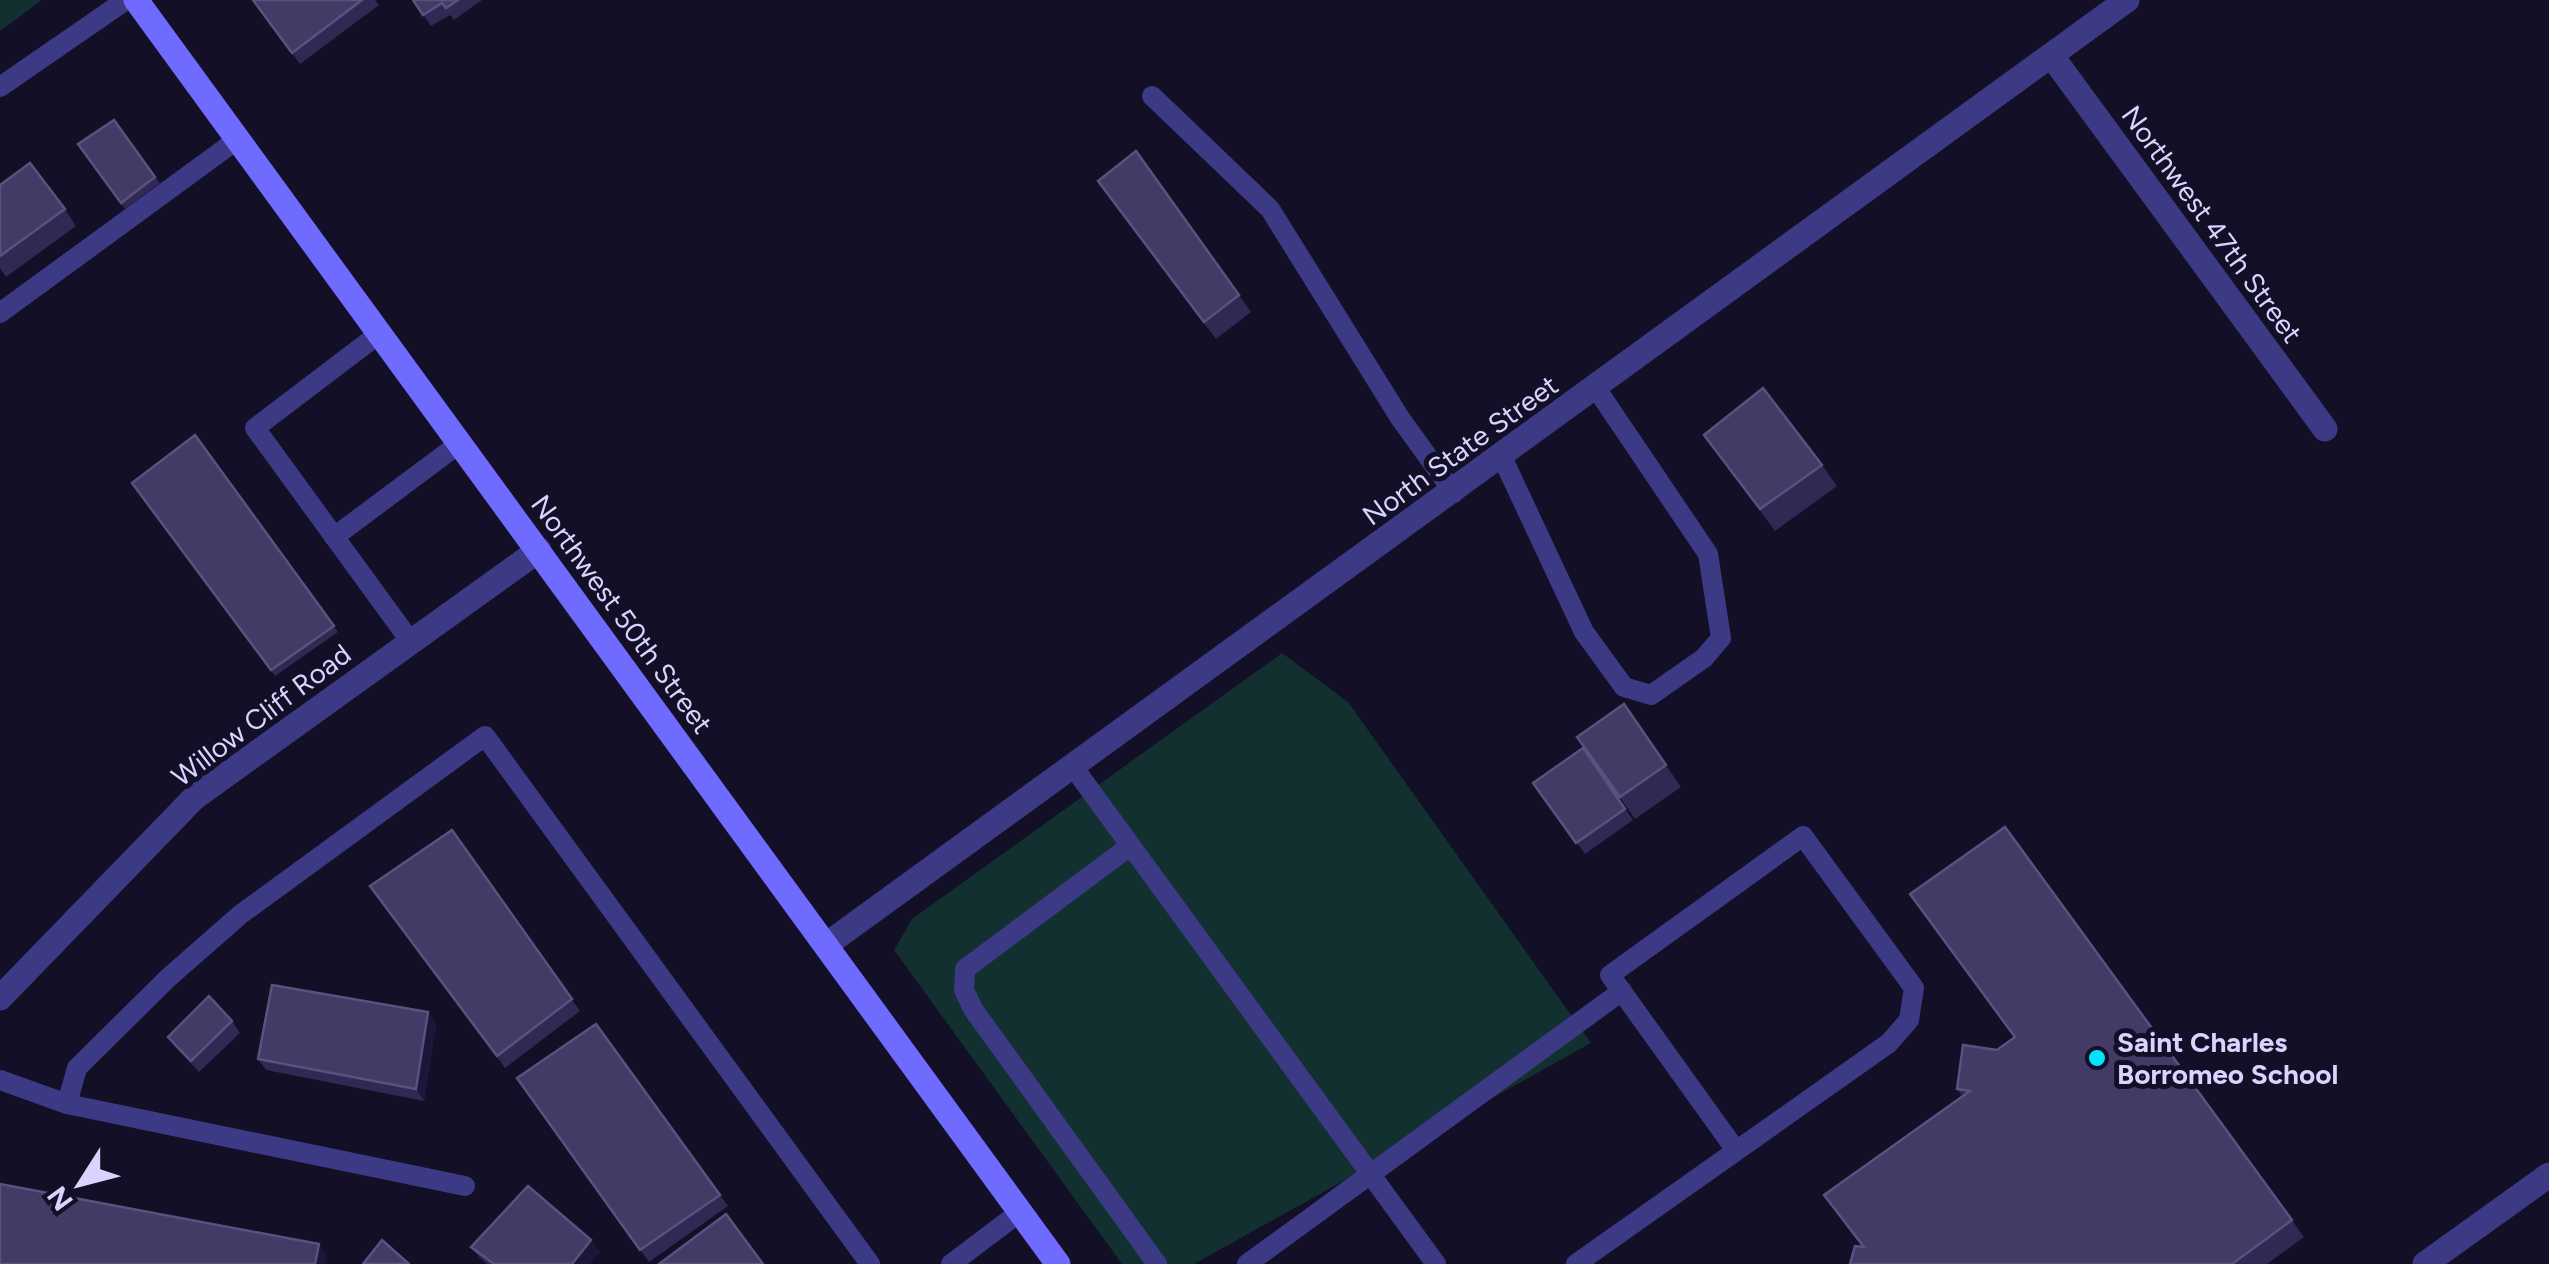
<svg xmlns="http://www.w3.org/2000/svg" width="2549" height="1264" font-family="Figtree,sans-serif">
<rect width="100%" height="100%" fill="#130f26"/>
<!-- green -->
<path fill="#12302f" d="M0,0h42l-42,31z
M1282,653l66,49 243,341 -397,221h-72l-228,-314 18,-31z"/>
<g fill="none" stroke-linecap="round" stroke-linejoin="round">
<!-- service -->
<path stroke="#3d3a85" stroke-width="20" d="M0,87l126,-87
M1152,96l118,113 130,209 54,75
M0,313l238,-174
M380,333l-125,95 156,214
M1502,457l82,175 40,55 27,8 53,-37 17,-20 -13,-84 -112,-166
M334,537l126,-94
M1074,768l362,496
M1130,846l-165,123 -1,21 9,19 184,255
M0,1080l67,24 10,-36 91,-90 73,-64 244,-178 385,528
M67,1104l398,82
M951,1264l69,-52
M1247,1264l375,-273
M1576,1264l313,-221 20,-23 5,-32 -111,-152 -193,139 125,174"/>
<!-- minor -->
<path stroke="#3d3a85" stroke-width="25" d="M2051,55l274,374
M826,945l1301,-945
M0,998l194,-200 345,-248
M2425,1264l124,-89"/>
<!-- secondary -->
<path stroke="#6f6bff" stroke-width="25" d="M136,0l922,1264"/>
</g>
<!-- wall -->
<path fill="#312854" d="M253,0h122l4,5 -79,59z
M413,0h69l-28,20 -4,-5 -19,11z
M114,120l46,63 -35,26 -47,-65z
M1136,151l115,161 -35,27 -106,-141z
M0,185l65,24 11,17 -70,51 -6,-9z
M195,435l143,197 -63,44 -143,-193z
M1704,435l118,30 15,21 -62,45z
M1624,704l57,83 -46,32 -58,-82z
M1583,748l50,72 -48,34 -52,-71z
M2005,827l299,410 -37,27h-417l12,-17 -38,-52 138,-99 -5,-7 40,-39 17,-13z
M452,830l128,181 -75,57 -135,-182z
M428,1012l8,12 -12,77 -158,-31 -8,-11z
M232,1021l8,12 -41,39 -22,-23 -9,-12z
M596,1024l132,182 -79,56 -132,-184z
M591,1240l9,12 -11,12h-102l-7,-6 -9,-11z"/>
<!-- shaded-wall -->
<path fill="#1d163a" d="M428,1012l8,12 -12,77 -8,-12z
M591,1240l9,12 -11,12h-17z
M319,1244l8,12 -2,8h-10z"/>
<!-- building -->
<path fill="#433a66" stroke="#5a527e" stroke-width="2.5" d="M253,0h109l-70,53z
M413,0h45l-12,8 -4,-5 -19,12z
M114,120l41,57 -34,26 -43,-59z
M1136,151l103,144 -35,27 -106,-141z
M30,163l35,46 -65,47v-71z
M1763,388l59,77 -62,44 -56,-74z
M195,435l139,191 -63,44 -139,-187z
M1624,704l42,61 -46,32 -43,-60z
M1583,748l42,61 -49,34 -43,-60z
M2005,827l287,393 -60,44h-382l5,-18 9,1 -40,-52 146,-104 -13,-2 6,-44 34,5 18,-13 -105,-143z
M452,830l120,169 -75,57 -127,-170z
M272,985l156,27 -12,77 -158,-30z
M209,996l23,25 -41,40 -23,-24z
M596,1024l124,171 -80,55 -123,-172z
M0,1184l319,60 -4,20h-315z
M528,1186l63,54 -19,24h-78l-23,-17z
M726,1214l37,50h-104z
M382,1240l27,24h-46z"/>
<!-- markers -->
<circle fill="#00e5ff" stroke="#130f26" stroke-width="4" cx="2097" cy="1058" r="10"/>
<g text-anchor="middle" stroke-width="10" stroke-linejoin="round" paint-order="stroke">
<!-- street labels -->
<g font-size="28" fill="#d9d4ff" stroke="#130f26">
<text transform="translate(2212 224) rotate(54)" y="10">Northwest 47th Street</text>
<text transform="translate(1460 450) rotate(-36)" y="10">North State Street</text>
<text transform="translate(622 614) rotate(54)" y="10">Northwest 50th Street</text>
<text transform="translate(261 715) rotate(-37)" y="10">Willow Cliff Road</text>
</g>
<!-- poi labels -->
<g font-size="28" font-weight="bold" fill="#d9d4ff" stroke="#130f26" text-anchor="start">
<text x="2117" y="1052">Saint Charles<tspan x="2117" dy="32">Borromeo School</tspan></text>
</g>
</g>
<!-- north arrow -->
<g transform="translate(80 1184) rotate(234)" stroke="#130f26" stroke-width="8" paint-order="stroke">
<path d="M0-8L18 38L0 25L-18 38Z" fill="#d9d4ff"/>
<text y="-15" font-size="28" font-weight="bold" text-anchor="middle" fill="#d9d4ff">N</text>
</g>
</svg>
